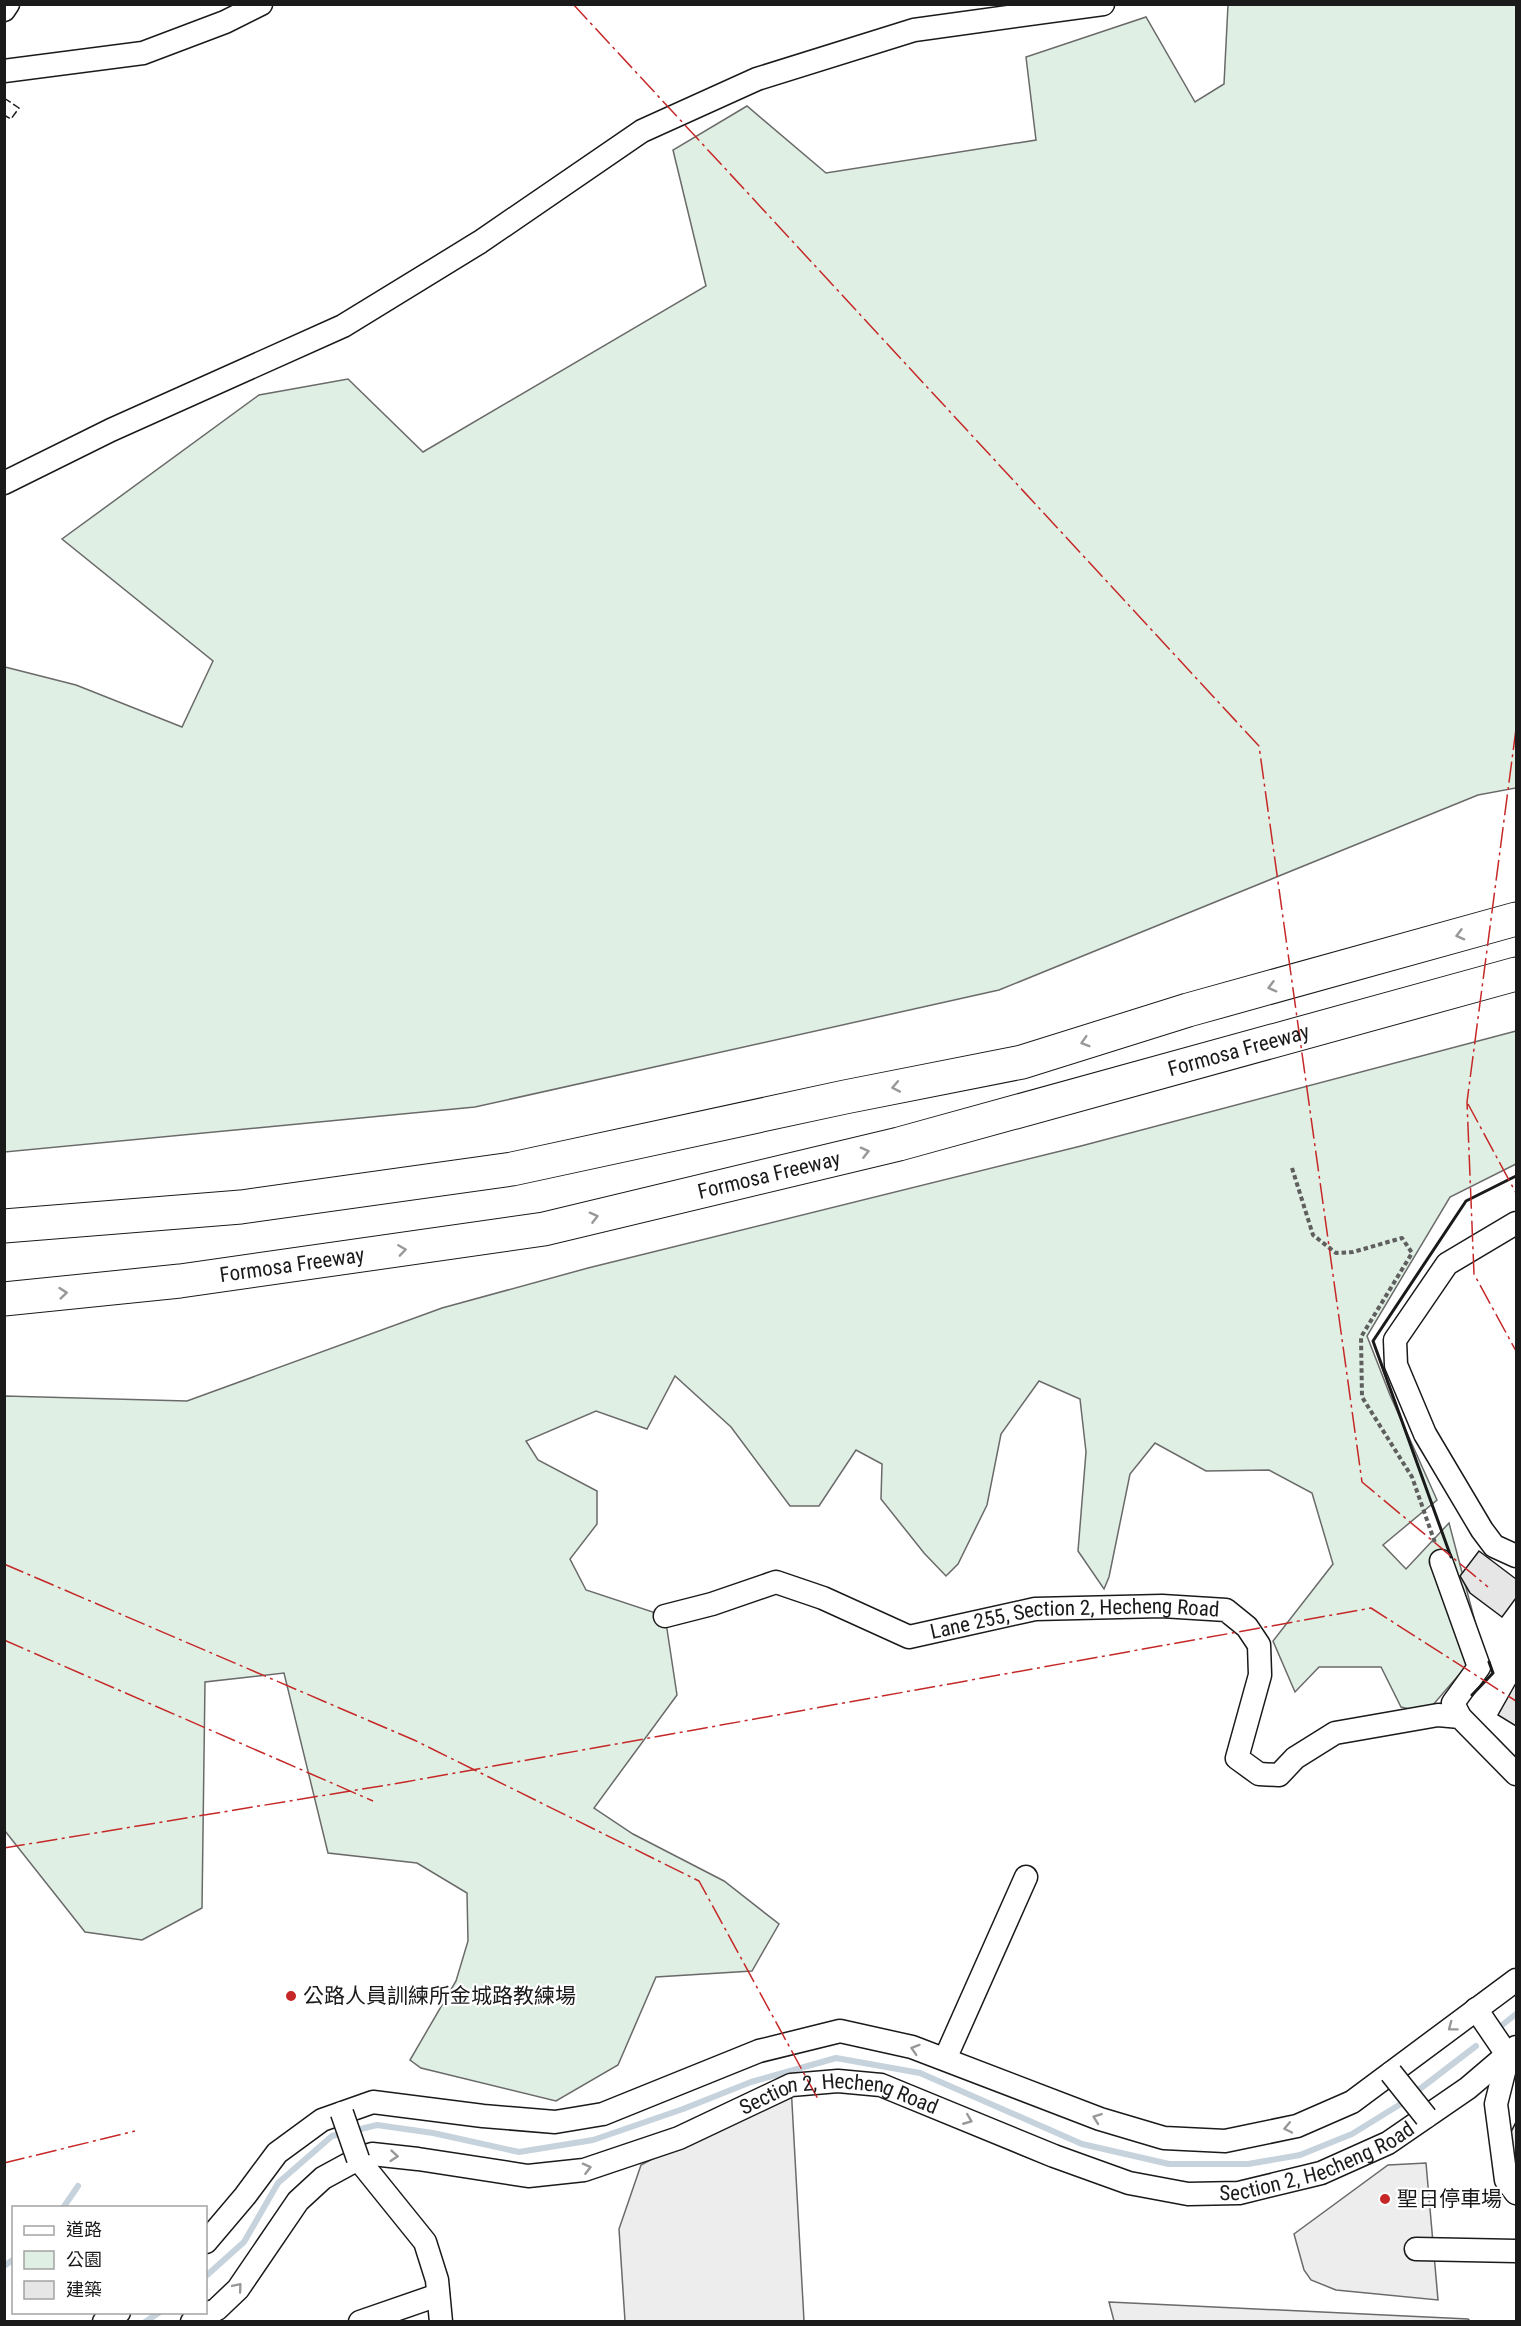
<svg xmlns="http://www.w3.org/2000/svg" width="1521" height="2326" font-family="'Roboto Condensed','Noto Sans TC',sans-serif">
<rect width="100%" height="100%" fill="#fff"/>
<!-- green -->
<path fill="#e0efe3" stroke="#6a6a6a" stroke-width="1.5" d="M1228,5h288v783l-38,7 -479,195 -524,117 -470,45v-485l71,18 106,42 31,-66 -151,-122 197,-144 89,-16 75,73 283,-166 -33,-136 74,-44 79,67 210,-33 -10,-83 120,-40 49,85 29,-18z
M1516,1031v133l-66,33 -83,139 23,59 47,105 -54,45 23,24 43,-46 33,125 -56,65 -25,-6 -20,-40h-62l-24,25 -22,-51 60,-77 -21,-71 -43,-23 -63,1 -51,-28 -25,31 -21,103 -5,12 -26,-38 8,-99 -6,-53 -41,-18 -38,53 -14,71 -29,59 -12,12 -22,-23 -43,-54 1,-35 -26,-14 -37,56h-29l-59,-79 -56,-51 -28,53 -51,-18 -70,30 12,19 59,31v33l-27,35 16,31 79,26 12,79 -83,113 39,26 91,47 55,43 -27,47 -96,6 -38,88 -62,36 -135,-33 -11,-8 46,-79 12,-40 -1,-48 -50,-30 -89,-10 -44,-180 -79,9 -3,226 -60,32 -57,-8 -80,-101v-435l182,5 255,-93 146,-40 493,-122z"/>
<!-- parking -->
<path fill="#ededed" stroke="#6a6a6a" stroke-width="1.5" d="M791,2085l13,236h-179l-6,-92 22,-64z
M1426,2163l12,137 -102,-10 -25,-10 -7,-10 -10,-36 94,-69z
M1109,2302l359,17 2,2h-356z"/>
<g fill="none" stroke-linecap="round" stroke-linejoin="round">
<!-- stream -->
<path stroke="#c6d2dc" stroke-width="6" d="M1496,2030l20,-16
M63,2208l15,-22
M4,2266l10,-7
M206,2276l38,-34 34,-59 54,-47 45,-11 56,8 86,19 74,-12 90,-31 68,-27 85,-24 84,15 162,71 87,20h79l52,-9 52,-21 47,-29 77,-59
M145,2322l15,-10"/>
</g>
<!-- building -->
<path fill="#e6e6e6" stroke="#1a1a1a" stroke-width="1.5" d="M1479,1551l37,28v19l-14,19 -32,-24 -10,-17z
M1516,1683v43l-18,-11z
M1516,2122v39l-5,-4 -2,-21z"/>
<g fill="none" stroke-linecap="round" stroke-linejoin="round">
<defs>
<g id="minor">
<path d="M4,10l4,-6"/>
<path d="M4,71l139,-18 82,-31 36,-18"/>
<path d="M4,483l107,-53 232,-104 137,-84 162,-111 115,-52 157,-49 189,-26"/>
<path d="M1516,1223l-69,41 -52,76 1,25 29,69 57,96 12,16 22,10"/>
<path d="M1441,1561l38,106 -26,36 7,14"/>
<path id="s1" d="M665,1616l47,-12 64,-22 47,16 86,39 126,-28 127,-3 64,4 21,17 12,18 1,30 -23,83 22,16 20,1 16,-17 40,-25 103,-18 22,2 56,57"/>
<path d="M1476,2009l32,47 -12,48 10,76 10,13"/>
<path d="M945,2059l81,-182"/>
<path d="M358,2159l67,83 12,38 4,42"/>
<path d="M206,2242l39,-46 32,-43 45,-33 51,-18 110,14 72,6 48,-8 156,-63 81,-20 72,16 188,72 64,19 61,3 72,-15 55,-24 164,-122"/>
<path d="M1416,2249l100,2"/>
<path d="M104,2322l15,-10"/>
<path id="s2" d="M192,2322l25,-13 21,-20 60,-88 25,-23 35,-19 14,-5 46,5 110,17 56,-6 95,-32 112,-53 47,-4 43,4 173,71 75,27 59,11 51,-1 82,-20 67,-30 80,-55 48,-41"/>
<path d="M360,2322l78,-27"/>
</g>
<g id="highway">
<path d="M4,1226l237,-19 271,-38 333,-72 177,-35 166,-52 328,-91"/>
<path id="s3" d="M4,1299l176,-18 364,-52 355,-85 617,-170"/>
</g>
</defs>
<!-- minor casing -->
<use href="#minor" stroke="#1a1a1a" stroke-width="25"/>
<!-- highway casing -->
<use href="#highway" stroke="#1a1a1a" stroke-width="35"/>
<!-- path -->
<path stroke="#5f5f5f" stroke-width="4" stroke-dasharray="4.5 3" stroke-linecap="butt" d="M1292,1168l21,67 23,18 17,-1 49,-14 10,15 -51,84 1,60 50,80 23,66"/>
<!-- minor -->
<use href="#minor" stroke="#fff" stroke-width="22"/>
<!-- highway -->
<use href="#highway" stroke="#fff" stroke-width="33"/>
<defs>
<path id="minor-bridge" d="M1391,2073l35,44
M342,2113l16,46"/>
</defs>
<!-- minor-bridge casing -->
<use href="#minor-bridge" stroke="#1a1a1a" stroke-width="25" stroke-linecap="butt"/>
<!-- minor-bridge -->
<use href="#minor-bridge" stroke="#fff" stroke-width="22"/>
<!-- fence -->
<path stroke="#1a1a1a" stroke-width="1.5" stroke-dasharray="8 3" stroke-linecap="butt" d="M4,98l15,10 -8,11 -7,-4"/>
<!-- wall -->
<path stroke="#1a1a1a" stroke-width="3" d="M1451,1557l-78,-216 93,-140 50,-25
M1472,1695l21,-22 -4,-11"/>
<!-- power -->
<path stroke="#c62828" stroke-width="1.5" stroke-dasharray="21 4.5 3 4.5" stroke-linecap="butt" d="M573,4l686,742 103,736 126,105
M1516,729l-49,373 7,172 42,77
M1468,1104l48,89
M4,1564l410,176 285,141 120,220
M4,1640l369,161
M4,1848l401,-66 966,-174 145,93
M4,2163l131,-32"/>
</g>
<!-- one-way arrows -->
<defs><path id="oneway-chevron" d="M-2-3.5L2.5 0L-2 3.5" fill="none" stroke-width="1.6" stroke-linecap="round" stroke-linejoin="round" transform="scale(1.5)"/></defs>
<g stroke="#989898">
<use href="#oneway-chevron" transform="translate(1460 935) rotate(165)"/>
<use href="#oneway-chevron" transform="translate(1272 987) rotate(165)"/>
<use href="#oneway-chevron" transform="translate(1085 1042) rotate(163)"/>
<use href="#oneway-chevron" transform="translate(896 1087) rotate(169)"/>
<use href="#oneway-chevron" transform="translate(865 1152) rotate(-14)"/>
<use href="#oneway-chevron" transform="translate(594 1217) rotate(-14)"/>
<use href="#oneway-chevron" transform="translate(402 1250) rotate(-8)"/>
<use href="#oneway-chevron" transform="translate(63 1293) rotate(-6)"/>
<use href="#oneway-chevron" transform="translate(1452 2027) rotate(143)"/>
<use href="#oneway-chevron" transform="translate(915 2049) rotate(-162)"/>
<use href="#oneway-chevron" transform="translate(1097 2118) rotate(-160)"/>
<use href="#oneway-chevron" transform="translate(968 2120) rotate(22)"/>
<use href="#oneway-chevron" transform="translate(1288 2128) rotate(168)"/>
<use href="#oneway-chevron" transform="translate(394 2156) rotate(5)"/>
<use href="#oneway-chevron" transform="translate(587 2168) rotate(-14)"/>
<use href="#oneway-chevron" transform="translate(238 2287) rotate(-50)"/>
</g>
<!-- markers -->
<g fill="#c62828" stroke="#fff" stroke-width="2">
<circle cx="291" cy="1996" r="6"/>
<circle cx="1385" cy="2199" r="6"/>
</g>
<g text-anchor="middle" stroke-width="4.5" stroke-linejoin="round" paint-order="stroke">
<!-- street labels -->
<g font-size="21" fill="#1a1a1a" stroke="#fff">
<text dy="7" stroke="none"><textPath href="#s3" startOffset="1262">Formosa Freeway</textPath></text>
<text dy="7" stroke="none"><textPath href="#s3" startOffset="776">Formosa Freeway</textPath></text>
<text dy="7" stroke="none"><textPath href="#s3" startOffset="290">Formosa Freeway</textPath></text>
<text dy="7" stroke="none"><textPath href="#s1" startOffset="428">Lane 255, Section 2, Hecheng Road</textPath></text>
<text dy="7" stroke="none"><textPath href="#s2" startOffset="738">Section 2, Hecheng Road</textPath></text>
<text dy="7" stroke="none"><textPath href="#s2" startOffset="1242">Section 2, Hecheng Road</textPath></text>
</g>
<!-- poi labels -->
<g font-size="21" fill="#1a1a1a" stroke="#fff" text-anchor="start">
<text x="303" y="2003">公路人員訓練所金城路教練場</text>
<text x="1397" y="2206">聖日停車場</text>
</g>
</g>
<!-- border -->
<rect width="1521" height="2326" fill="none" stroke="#1a1a1a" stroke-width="12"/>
<!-- legend -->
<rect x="12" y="2206" width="195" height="108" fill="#ffffff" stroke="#a3a3a3" stroke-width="1.5"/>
<rect x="24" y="2226" width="30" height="9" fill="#ffffff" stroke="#a3a3a3" stroke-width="1.5"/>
<text x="66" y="2236" font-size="18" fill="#1a1a1a">道路</text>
<rect x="24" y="2251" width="30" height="18" fill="#e0efe3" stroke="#a3a3a3" stroke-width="1.5"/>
<text x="66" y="2266" font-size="18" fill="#1a1a1a">公園</text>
<rect x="24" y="2281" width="30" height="18" fill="#e6e6e6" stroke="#a3a3a3" stroke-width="1.5"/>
<text x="66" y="2296" font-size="18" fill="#1a1a1a">建築</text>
</svg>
